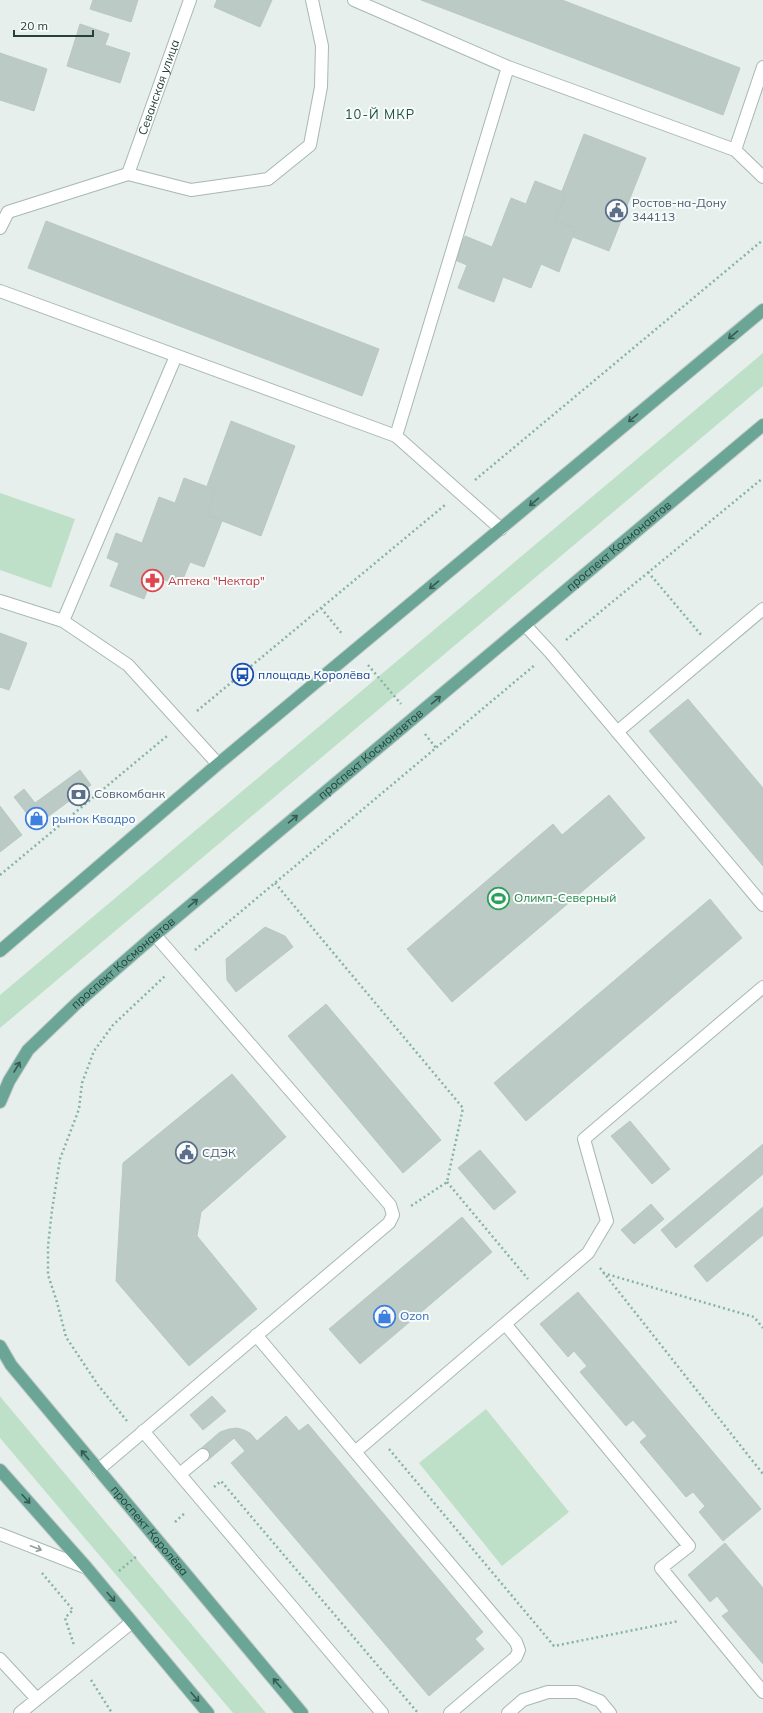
<svg xmlns="http://www.w3.org/2000/svg" width="763" height="1713" font-family="Mulish,sans-serif">
<rect width="100%" height="100%" fill="#e6efeb"/>
<!-- green -->
<path fill="#bfe0c8" d="M763,353v33l-763,642v-33z
M0,493l75,26 -24,69 -51,-18z
M0,1396l3,4 263,313h-33l-233,-275z
M486,1409l83,103 -67,54 -83,-103z"/>
<!-- building -->
<path fill="#bbcac4" stroke="#b8c9c2" d="M93,0h45l-7,22 -41,-13z
M217,0h55l-12,27 -46,-20z
M421,0h141l178,68 -17,47z
M80,24l29,10 -4,11 25,8 -10,30 -53,-17z
M0,53l47,16 -13,42 -34,-11z
M584,134l62,24 -37,93 -36,-14 3,-9 -21,-7 11,-28 -4,-2z
M535,181l31,12 -11,28 21,7 -17,44 -18,-8 -10,24 -28,-11 -9,25 -36,-14 9,-23 -12,-5 10,-24 27,11 19,-49 15,6z
M46,221l333,128 -17,47 -334,-128z
M231,421l64,25 -34,90 -54,-21 9,-25 -9,-4z
M184,478l32,12 -9,25 15,6 -18,46 -14,-5 -10,24 -27,-11 -9,24 -34,-13 9,-23 -12,-5 9,-25 26,10 17,-46 16,6z
M0,633l27,10 -18,47 -9,-3z
M688,699l75,89v78l-114,-135z
M80,770l11,15 -53,39 -7,-10 -3,1 -14,-18 10,-8 11,14z
M609,795l36,43 -193,164 -45,-53 146,-125 9,11z
M0,806l22,29 -22,17z
M710,899l32,39 -216,183 -32,-38z
M265,927l20,9 8,11 -57,45 -9,-12 -1,-21z
M326,1004l115,136 -38,33 -115,-137z
M232,1074l54,63 -85,75 -4,24 60,73 -68,57 -73,-85 7,-118z
M630,1121l40,48 -18,15 -41,-48z
M763,1144v30l-87,74 -15,-18z
M480,1150l36,42 -22,18 -36,-42z
M651,1204l13,15 -30,25 -13,-14z
M763,1207v28l-56,47 -13,-16z
M462,1217l30,35 -132,112 -31,-35z
M578,1292l183,217 -38,32 -24,-29 6,-6 -12,-14 -7,5 -46,-55 7,-6 -14,-16 -7,6 -46,-54 7,-6 -13,-15 -6,6 -28,-33z
M212,1396l14,15 -23,19 -13,-15z
M286,1416l13,15 9,-7 175,208 -8,7 9,10 -55,47 -198,-233 14,-12 -11,-13 -27,23 -9,-10 22,-19 9,-3 8,-1 7,2 6,3 7,8z
M725,1543l38,45v76l-41,-48 7,-5 -12,-15 -7,6 -22,-27z"/>
<g fill="none" stroke-linecap="round" stroke-linejoin="round">
<defs>
<path id="service" d="M354,0l154,67
M735,150l28,-83
M0,228l8,-16 120,-38 63,16 77,-11 42,-34 11,-58 1,-41 -10,-46
M0,291l396,145 105,93
M396,436l112,-369 227,83 28,27
M0,601l63,20 65,44 90,99
M63,621l113,-265
M525,625l25,27 213,253
M617,732l146,-123
M506,1325l183,221 -28,22 102,124
M256,1335l260,307 3,8 -3,7 -66,56
M143,1431l239,282
M355,1452l233,-199 19,-32 -23,-82 179,-152
M98,1470l291,-247 4,-8 -3,-10 -235,-270
M180,1474l23,-19
M0,1534l87,34
M0,1659l37,40
M20,1713l112,-91
M508,1713l15,-13 25,-8h29l23,9 10,12"/>
<g id="minor">
<path id="s1" d="M128,174l62,-174"/>
</g>
<g id="primary">
<path d="M0,951l218,-187 545,-454"/>
<path id="s2" d="M0,1102l9,-21 19,-31 50,-48 77,-67 608,-510"/>
<path id="s3" d="M0,1346l11,19 291,348"/>
<path d="M0,1470l87,98 121,145"/>
</g>
</defs>
<!-- service casing -->
<use href="#service" stroke="#a8b8b2" stroke-width="14"/>
<!-- minor casing -->
<use href="#minor" stroke="#a8b8b2" stroke-width="14"/>
<!-- primary casing -->
<use href="#primary" stroke="#c2cac8" stroke-width="14"/>
<!-- path -->
<path stroke="#86b3a5" stroke-width="2.5" stroke-dasharray="2 3" stroke-linecap="butt" d="M475,480l288,-240
M648,572l54,64
M321,608l22,27
M566,640l197,-162
M368,665l33,39
M197,711l248,-206
M425,734l11,14
M0,875l167,-139
M275,883l188,225 -16,74 -36,24
M195,950l341,-286
M447,1182l81,97
M600,1268l163,206
M603,1273l151,44 9,11
M127,1421l-29,-36 -32,-48 -9,-35 -9,-27v-29l4,-36 8,-51 19,-50 3,-26 12,-32 19,-26 52,-49
M389,1449l165,197 125,-25
M214,1487l7,-6 197,232
M175,1522l11,-10
M119,1571l18,-15
M42,1573l31,37 -8,8 9,27
M91,1680l21,33"/>
<!-- service -->
<use href="#service" stroke="#fff" stroke-width="12"/>
<!-- minor -->
<use href="#minor" stroke="#fff" stroke-width="12"/>
<!-- primary -->
<use href="#primary" stroke="#6aa596" stroke-width="12"/>
</g>
<!-- one-way arrows -->
<defs><path id="oneway-shaft" d="M-6 0H5M1.5-3L5.5 0L1.5 3" fill="none" stroke-width="1.6" stroke-linecap="round" stroke-linejoin="round"/></defs>
<g stroke="#365b51">
<use href="#oneway-shaft" transform="translate(733 335) rotate(140)"/>
<use href="#oneway-shaft" transform="translate(633 418) rotate(140)"/>
<use href="#oneway-shaft" transform="translate(534 502) rotate(140)"/>
<use href="#oneway-shaft" transform="translate(434 585) rotate(140)"/>
<use href="#oneway-shaft" transform="translate(436 700) rotate(-40)"/>
<use href="#oneway-shaft" transform="translate(293 819) rotate(-40)"/>
<use href="#oneway-shaft" transform="translate(193 903) rotate(-40)"/>
<use href="#oneway-shaft" transform="translate(17 1067) rotate(-59)"/>
<use href="#oneway-shaft" transform="translate(85 1455) rotate(-130)"/>
<use href="#oneway-shaft" transform="translate(26 1499) rotate(48)"/>
<use href="#oneway-shaft" transform="translate(111 1597) rotate(50)"/>
<use href="#oneway-shaft" transform="translate(277 1683) rotate(-130)"/>
<use href="#oneway-shaft" transform="translate(195 1697) rotate(50)"/>
</g>
<use stroke="#92a09c" href="#oneway-shaft" transform="translate(36 1548) rotate(21)"/>
<!-- icons -->
<defs>
<symbol id="civic-ring" viewBox="-11 -11 22 22"><circle r="9.5" fill="#f7fbf9" stroke="#5c6f8a" stroke-width="1.5"/><path d="M-.6-6.5H3V-4.5H.6V-3L4-1V1h2V6H-6V1h2V-1L-.6-3ZM-1.2 2.5V6h2.4V2.5Z" fill="#5c6f8a"/></symbol>
<symbol id="pharmacy-ring" viewBox="-11 -11 22 22"><circle r="9.5" fill="#f7fbf9" stroke="#e0444e" stroke-width="1.5"/><path d="M-2-6h4v4h4v4h-4v4h-4v-4h-4v-4h4Z" fill="#e0444e"/></symbol>
<symbol id="bus-ring" viewBox="-11 -11 22 22"><circle r="9.5" fill="#f7fbf9" stroke="#1a4fb4" stroke-width="1.5"/><path d="M-5-6H5V4H4V6H2V4H-2V6H-4V4H-5ZM-3.5-4V0h7V-4ZM-3.5 1.2v1.5H-2V1.2ZM2 1.2v1.5H3.5V1.2Z" fill="#1a4fb4"/></symbol>
<symbol id="bank-ring" viewBox="-11 -11 22 22"><circle r="9.5" fill="#f7fbf9" stroke="#5c6f8a" stroke-width="1.5"/><path d="M-6-4H6V4H-6ZM0-2.3a2.3 2.3 0 1 0 0 4.6a2.3 2.3 0 1 0 0-4.6Z" fill="#5c6f8a"/></symbol>
<symbol id="shop-ring" viewBox="-11 -11 22 22"><circle r="9.5" fill="#f7fbf9" stroke="#3f7fe0" stroke-width="1.5"/><path d="M-5-2.5h2.3a2.7 3.5 0 0 1 5.4 0H5L5.5 6h-11ZM-1.5-2.5h3a1.5 2.3 0 0 0-3 0Z" fill="#3f7fe0"/></symbol>
<symbol id="stadium-ring" viewBox="-11 -11 22 22"><circle r="9.5" fill="#f7fbf9" stroke="#2e9e5b" stroke-width="1.5"/><path d="M0-5a6.5 5 0 1 0 0 10a6.5 5 0 1 0 0-10ZM-3.5-1.8h7v3.6h-7Z" fill="#2e9e5b"/></symbol>
</defs>
<g fill-rule="evenodd">
<use href="#civic-ring" x="604" y="198" width="25" height="25"/>
<use href="#pharmacy-ring" x="140" y="568" width="25" height="25"/>
<use href="#bus-ring" x="230" y="662" width="25" height="25"/>
<use href="#bank-ring" x="66" y="782" width="25" height="25"/>
<use href="#shop-ring" x="24" y="806" width="25" height="25"/>
<use href="#stadium-ring" x="486" y="886" width="25" height="25"/>
<use href="#civic-ring" x="174" y="1140" width="25" height="25"/>
<use href="#shop-ring" x="372" y="1304" width="25" height="25"/>
</g>
<g text-anchor="middle" stroke-width="4" stroke-linejoin="round" paint-order="stroke">
<!-- street labels -->
<g font-size="12" fill="#24423a" stroke="#f7fbf9">
<text dy="4" stroke="none"><textPath href="#s1" startOffset="92">Севанская улица</textPath></text>
<text dy="4" stroke="none"><textPath href="#s2" startOffset="836">проспект Космонавтов</textPath></text>
<text dy="4" stroke="none"><textPath href="#s2" startOffset="512">проспект Космонавтов</textPath></text>
<text dy="4" stroke="none"><textPath href="#s2" startOffset="188">проспект Космонавтов</textPath></text>
<text dy="4" stroke="none"><textPath href="#s3" startOffset="238">проспект Королёва</textPath></text>
</g>
<!-- service labels -->
<g font-size="12" fill="#4e5e75" stroke="#f7fbf9" text-anchor="start">
<text x="632" y="207">Ростов-на-Дону<tspan x="632" dy="14">344113</tspan></text>
<text x="94" y="798">Совкомбанк</text>
<text x="202" y="1157">СДЭК</text>
</g>
<!-- health labels -->
<g font-size="12" fill="#be3a42" stroke="#f7fbf9" text-anchor="start">
<text x="168" y="585">Аптека "Нектар"</text>
</g>
<!-- transit labels -->
<g font-size="12" fill="#164399" stroke="#f7fbf9" text-anchor="start">
<text x="258" y="679">площадь Королёва</text>
</g>
<!-- shop labels -->
<g font-size="12" fill="#366cbe" stroke="#f7fbf9" text-anchor="start">
<text x="52" y="823">рынок Квадро</text>
<text x="400" y="1320">Ozon</text>
</g>
<!-- leisure labels -->
<g font-size="12" fill="#27864d" stroke="#f7fbf9" text-anchor="start">
<text x="514" y="902">Олимп-Северный</text>
</g>
<!-- neighbourhood labels -->
<g font-size="13" letter-spacing="1" fill="#1f5548" stroke="#f7fbf9">
<text x="380" y="119">10-Й МКР</text>
</g>
</g>
<!-- scale -->
<path d="M14 30v6h79v-6" fill="none" stroke="#24423a" stroke-width="2"/>
<text x="20" y="30" font-size="12" fill="#24423a" stroke="#f7fbf9" stroke-width="3" paint-order="stroke">20 m</text>
</svg>
